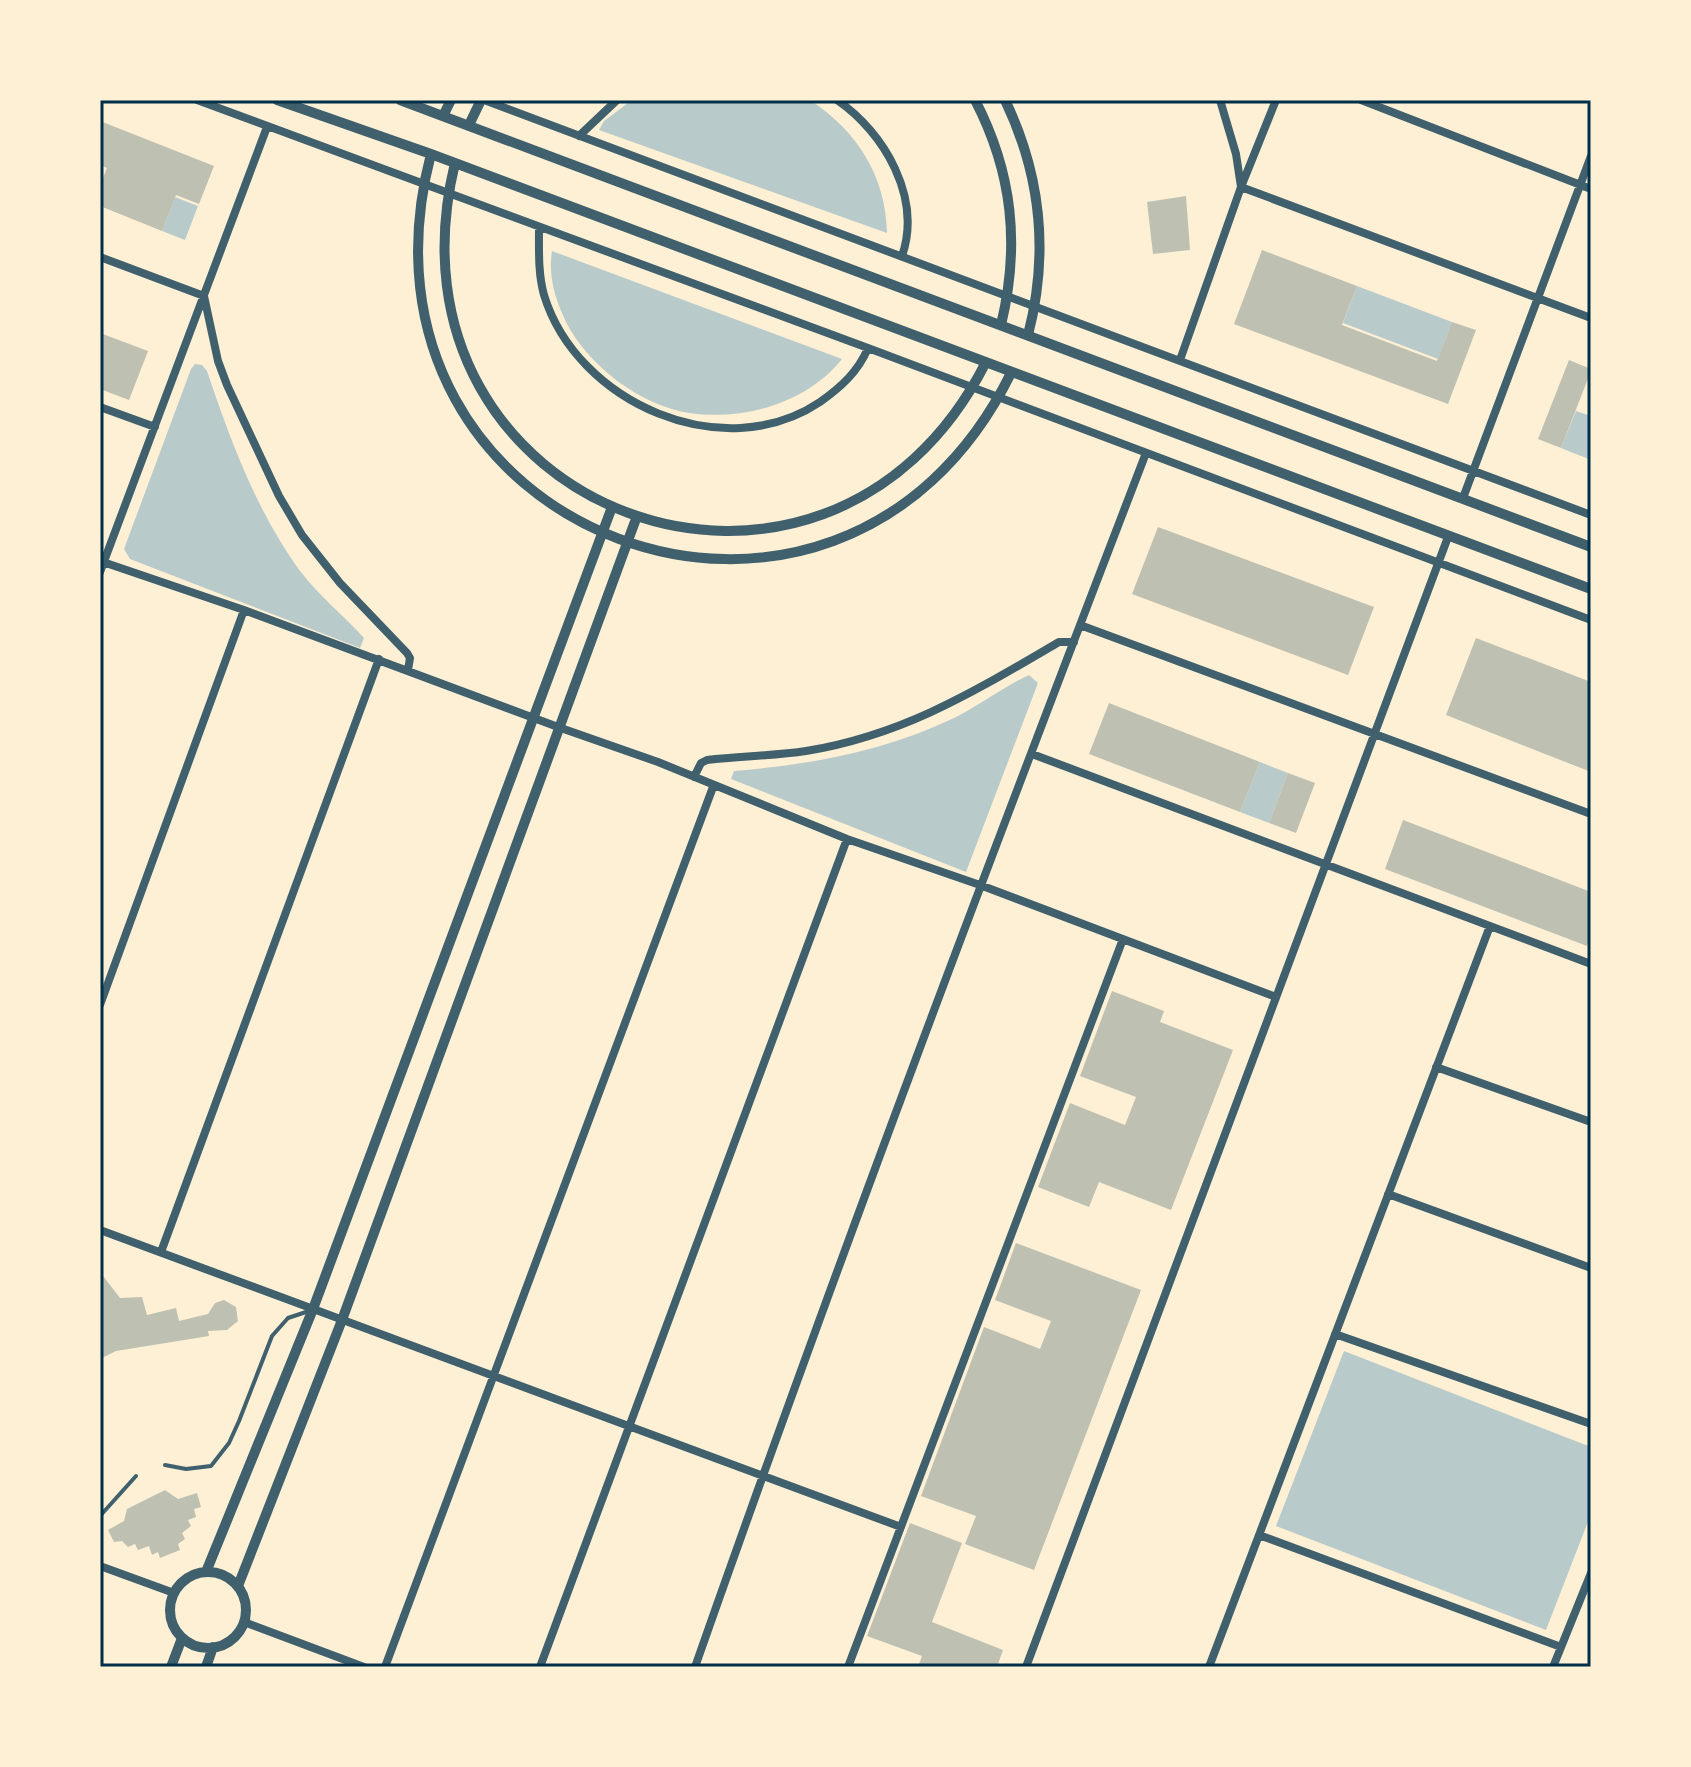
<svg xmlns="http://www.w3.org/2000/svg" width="1691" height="1767" font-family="'Source Sans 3',sans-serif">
<rect width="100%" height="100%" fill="#fdf0d5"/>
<!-- green -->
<path fill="#b9caca" d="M632,100h178c47,31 76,76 77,133l-288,-103 5,-9z
M175,197l23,9 -13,34 -23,-9z
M552,251l290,108c-35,44 -98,62 -153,54 -50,-8 -101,-48 -123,-91 -11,-23 -18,-46 -14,-71z
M1357,286l95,36 -14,37 -95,-36z
M195,364l7,1 5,6c24,71 49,139 93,200 19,25 43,44 64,67l-4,10 -230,-89 -6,-10 67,-180z
M1576,411l15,5v44l-30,-12z
M1029,675l9,8 -72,189 -235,-93 3,-8c75,-6 151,-20 220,-53 26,-13 49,-31 75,-43z
M1260,762l28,11 -19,50 -29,-11z
M1344,1351l247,96v67l-45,116 -270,-104z"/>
<!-- building -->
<path fill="#bec0b2" d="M100,121l114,45 -15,38 -23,-9 -14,36 -62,-25v-21l7,-17 -7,-3z
M1186,196l4,54 -37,4 -6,-52z
M1262,250l95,36 -15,39 71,27 24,9 15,-39 24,8 -28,74 -214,-80z
M100,333l48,18 -19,49 -29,-11z
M1569,360l22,9v2l-30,77 -23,-9z
M1158,527l216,80 -26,68 -216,-81z
M1476,638l115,44v90l-145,-57z
M1109,703l151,59 -20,50 -151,-58z
M1288,773l27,10 -19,50 -27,-10z
M1403,820l188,72v43l-4,11 -202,-77z
M1112,991l52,20 -4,11 73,28 -62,160 -72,-28 -10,25 -51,-20 32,-84 55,22 11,-28 -56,-21z
M1016,1243l125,47 -107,280 -69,-26 11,-28 -55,-20 63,-169 56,22 11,-28 -56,-21z
M100,1272l20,26 22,-1 5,18 29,-7 3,13 29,-7 7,-11 9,-3 12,7 2,14 -11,9 -19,1 1,5 -93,15 -16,8z
M165,1490l13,9 19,-6 4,14 -7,2 2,8 -8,3 3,6 -9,7 3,6 -7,5 2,6 -20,8 -2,-6 -6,3 -3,-9 -11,4 -3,-6 -7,3 -6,-6 -8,1 -6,-12 16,-9 3,-12z
M910,1523l52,20 -30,79 71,28 -6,17h-79l4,-11 -55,-20z"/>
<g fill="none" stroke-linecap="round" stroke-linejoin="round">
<!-- service -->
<path stroke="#3f606c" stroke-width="4" d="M165,1465l21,4 25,-3 18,-23 10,-22 33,-85 16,-18 21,-7
M100,1516l36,-40"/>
<!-- minor -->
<path stroke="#3f606c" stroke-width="8" d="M197,100l671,248 723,272
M484,100l1107,415
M837,100c48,33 85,98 65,156
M1220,100l16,54 5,33 350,131
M1361,100l230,89
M579,136l38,-36
M539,228c0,22 -1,46 5,67 33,108 179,172 276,107 21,-15 38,-30 48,-54
M100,257l104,39 14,65 9,24 52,111 23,39 38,48 67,70 3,5 -2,12
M1180,360l61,-173 35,-87
M100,407l55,20
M1463,498l128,-342
M100,561l144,49 314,117 100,35 189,77 133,46 296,112
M100,572l167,-445
M1080,625l511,189
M1032,754l559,210
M694,777l7,-14 6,-3c33,-4 66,-4 99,-9 98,-16 169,-60 253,-109h15
M100,1005l144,-395
M1436,1067l155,55
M1388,1194l203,74
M100,1230l801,297
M161,1252l218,-593
M1335,1334l256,90
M1259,1535l302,112
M100,1566l74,27
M244,1622l120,45
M385,1667l328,-880
M540,1667l307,-828
M695,1667c143,-407 296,-811 451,-1214
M848,1667l275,-728
M1026,1667l422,-1130
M1209,1667l281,-741
M1553,1667l38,-94"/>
<!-- tertiary -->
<path stroke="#3f606c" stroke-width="10" d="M277,100l154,54 1160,435
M400,100l1191,447
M975,100c38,73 45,146 26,225
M1005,100c36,75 44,154 23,235
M443,116l8,-16
M469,125l12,-25
M431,154c-100,382 407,571 580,219
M455,163c-85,351 371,516 531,199
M206,1572l107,-263 299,-802
M170 1610a38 38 0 1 1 76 0a38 38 0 1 1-76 0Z
M238,1586l104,-266 295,-804
M171,1667l11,-29
M206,1667l7,-20"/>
</g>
<!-- border -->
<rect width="1691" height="1767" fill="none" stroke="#fdf0d5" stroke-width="204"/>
<rect x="102" y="102" width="1487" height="1563" fill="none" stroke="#003049" stroke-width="3"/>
</svg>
